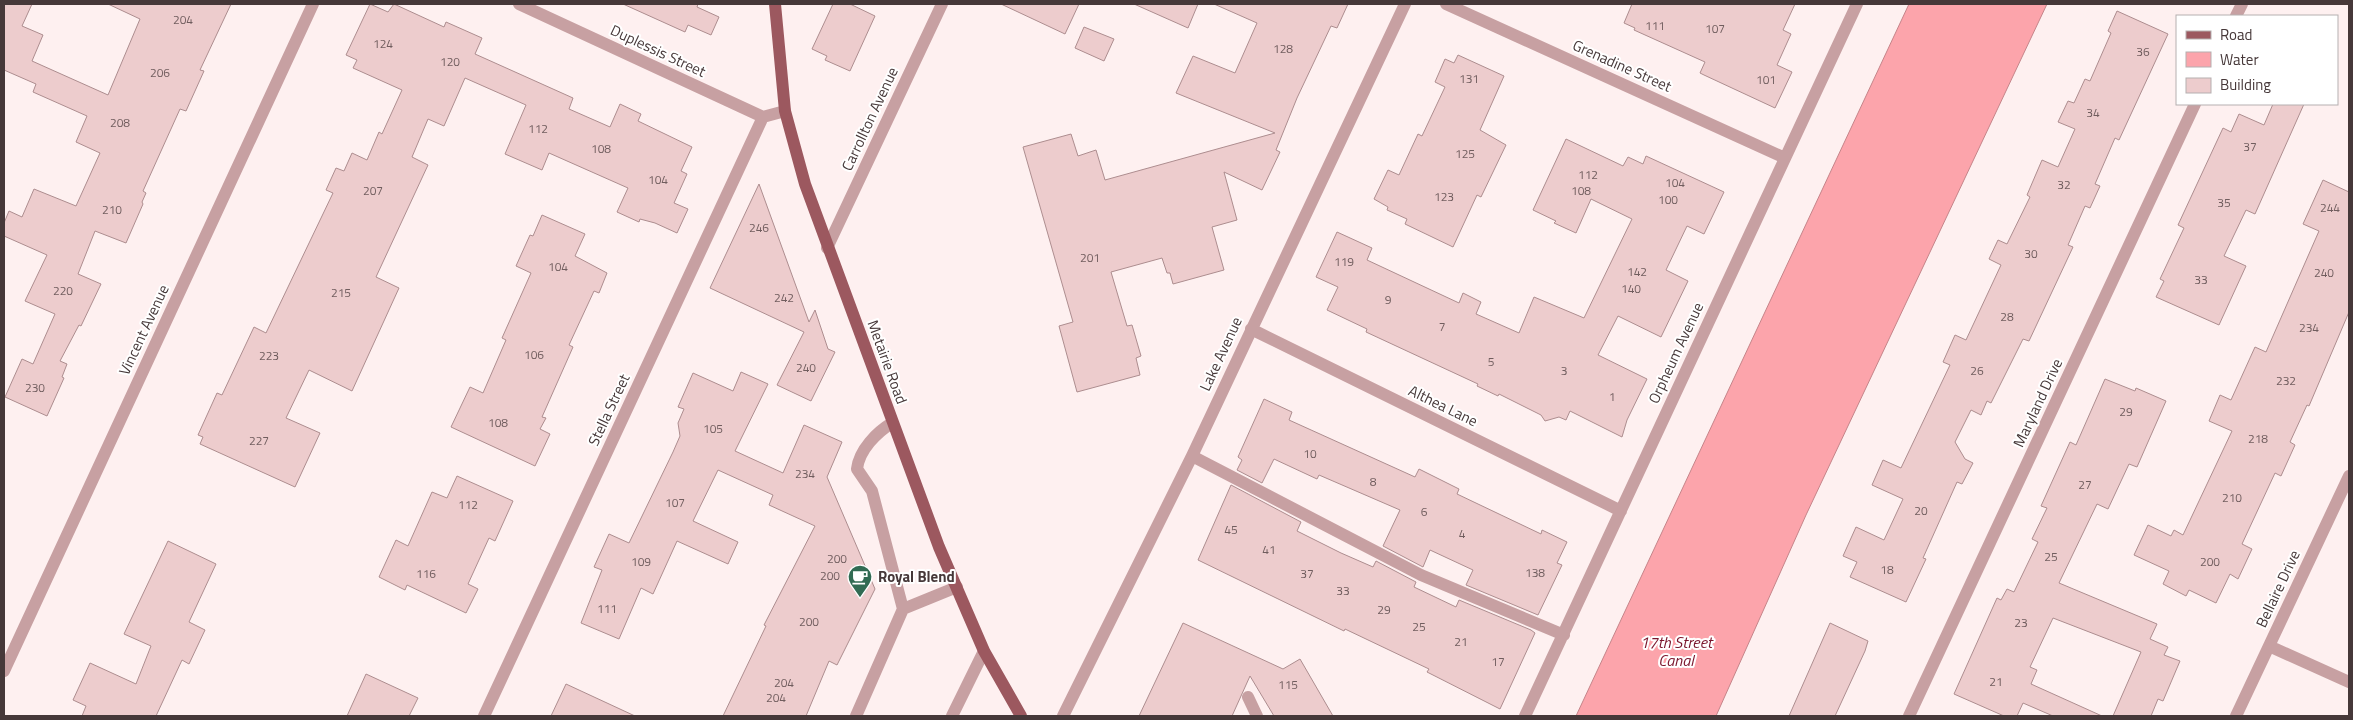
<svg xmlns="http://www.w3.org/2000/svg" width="2353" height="720" font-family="'Titillium Web',sans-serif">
<rect width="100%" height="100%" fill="#fef0f0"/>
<!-- water -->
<path fill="#fca4ab" stroke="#c58489" d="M1909,4h138l-241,511 -90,201h-140z"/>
<!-- building -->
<path fill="#edcccd" stroke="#ad8d8f" d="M4,4h28l-10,22 21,9 -11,26 76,34 32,-76 -32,-15h123l-31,66 4,1 -18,40 -6,-2 -37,82 3,2 -4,9 1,2 -17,39 -31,-12 -17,43 23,10 -20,42 -2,-1 -19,36 7,3 -5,13 2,1 -17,38 -42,-19 17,-38 11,5 22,-50 -30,-13 22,-46 -43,-19v-13l5,-12 13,6 12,-28 42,17 24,-53 -24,-11 11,-26 -54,-24 3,-8 -32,-14z
M370,4l18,8 6,-8 50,23 2,-5 36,16 -7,16 98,44 -4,11 41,18 10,-23 21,10 -3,7 54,26 -11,24 6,3 -13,29 14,6 -11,24 -22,-10 -15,-4 -1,3 -22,-10 11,-24 -79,-35 -7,17 -37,-16 21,-49 -61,-27 -21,48 -16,-7 -16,38 16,8 -52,112 23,11 -47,103 -43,-21 -23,48 34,15 -25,54 -95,-43 3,-7 -5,-2 19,-42 5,2 32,-68 12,6 67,-140 -7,-3 10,-22 8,3 8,-18 15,7 12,-28 3,2 20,-44 -49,-22 4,-8 -11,-5z
M623,4h75l-1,3 22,10 -8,18 -23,-10 -3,7z
M833,4h17l25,12 -25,55 -25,-11 2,-4 -15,-7z
M1001,4h78l-14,30z
M1134,4h64l-10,24z
M1214,4h134l-11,24 -6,-2 -34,72 -21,52 4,2 -18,38 -38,-18 13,48 -25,7 12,43 -51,14 -3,-11h-3l-5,-15 -51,14 16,54 5,-1 9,31 -5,2 4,17 -63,17 -18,-66 14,-4 -50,-175 48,-13 7,22 18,-6 9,30 170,-47 -99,-40 17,-37 42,17 22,-50z
M1632,4h163l-12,26 8,4 -14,31 15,7 -17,36 -71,-33 -4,-2 5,-11 -71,-32 1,-2 -11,-5z
M2117,11l51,23 -49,106 -4,-2 -20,46 5,2 -10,22 -5,-2 -17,39 5,2 -44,94 -6,-2 -32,64 -4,-2 -6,14 -10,-5 -16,32 10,17 8,4 -11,21 -5,-2 -34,76 3,1 -20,43 -56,-25 7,-15 -14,-6 13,-29 28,13 19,-41 -31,-14 11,-25 18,8 49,-103 -7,-3 12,-27 11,5 35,-75 -12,-6 9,-19 9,4 23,-47 -3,-2 15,-35 16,7 17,-38 -17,-7 10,-21 6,2 11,-24 5,2 21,-48 -3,-2z
M1084,27l30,12 -10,22 -29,-13z
M1458,55l46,21 -24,54 26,15 -25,52 -4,-2 -24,52 -48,-23 2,-5 -20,-9 1,-3 -14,-8 14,-29 11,5 19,-41 4,2 23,-49 -10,-5 10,-23 9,4z
M2273,104h31l-49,110 -9,-4 -22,46 22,10 -27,59 -63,-28 8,-16 -4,-2 24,-51 -6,-3 45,-97 8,4 8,-18 25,11z
M1566,139l57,27 5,-9 15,7 3,-8 78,36 -20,42 -17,-8 -21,44 22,11 -27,56 -43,-21 -20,39 49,24 -20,41 -5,17 -52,-26 -4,9 -7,-3 -14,4 -4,-6 -42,-21 -1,2 -21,-10 1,-2 -112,-52 1,-3 -40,-19 11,-23 -22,-10 21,-45 35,16 -5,12 92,43 4,-10 18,9 -5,12 43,19 15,-36 50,21 48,-99 -41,-20 -15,34 -22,-10 2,-2 -23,-11z
M2323,180l26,12v120l-40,94 -2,-1 -17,37 5,3 -14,31 -6,-3 -33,71 10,5 -14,30 -8,-5 -14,29 -27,-13 -3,6 -23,-12 6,-13 -35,-16 14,-30 23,11 3,-6 9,5 49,-104 -23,-10 11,-26 11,5 24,-53 11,5 53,-121 -16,-7z
M759,184l50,138 6,-12 13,39 7,3 -24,49 -34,-16 27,-53 -94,-44z
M542,215l43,19 -10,22 32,17 -8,20 -5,-2 -25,54 4,2 -31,70 4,1 -6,11 10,5 -15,32 -84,-39 19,-40 13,6 23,-53 -4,-2 29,-65 -15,-7 14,-31 3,1z
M741,372l27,12 -33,67 48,22 21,-48 38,17 -15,35 48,112 -38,76 -8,-4 -23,55h-83l43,-90 -2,-1 51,-99 -46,-21 4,-10 -55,-25 -25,51 45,21 -10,22 -51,-23 -24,53 -12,-6 -22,51 -38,-16 21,-53 -8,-3 15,-33 20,9 44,-91 7,-16 -2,-13 6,-14 -6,-2 15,-34 40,18z
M2105,379l30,12 1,-3 30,13 -29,66 -8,-3 -21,45 -11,-5 -38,79 98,41 -7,15 18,8 -4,8 16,6 -17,40 -5,-2 -7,17h-38l28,-64 -88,-34 -23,49 7,3 -6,14 71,32h-49l-30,-13 -6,13h-13l-50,-22 43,-96 4,2 6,-11 7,3 24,-50 -6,-3 15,-31 -6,-2 29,-64 6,3z
M1264,399l28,13 -3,8 126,57 4,-8 40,20 -2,5 84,40 1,-4 25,12 -10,21 5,2 -24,50 -72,-30 7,-15 -43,-20 -7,17 -40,-21 17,-36 -81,-35 -2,4 -43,-20 -12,24 -25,-13 5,-10 -4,-3z
M457,476l56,25 -18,40 -6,-3 -21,46 10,5 -12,24 -59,-28 -2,5 -26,-13 17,-37 12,6 24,-54 15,6z
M1231,485l70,37 -4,9 44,22 32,14 3,-6 40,21 -2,5 42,20 3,-7 72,30 4,3 -35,76 -73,-37 2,-3 -84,-40 -1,2 -146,-71z
M168,541l48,23 -27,58 16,8 -16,34 -7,-4 -26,56h-74l4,-10 -13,-6 17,-37 46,21 15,-38 -27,-12z
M1183,623l100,46 17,-10 33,57h-59l-24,-40 -18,40h-93z
M1830,623l38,18 -3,10 -30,65h-46z
M366,674l52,24 -9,18h-62z
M566,684l69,32h-84z"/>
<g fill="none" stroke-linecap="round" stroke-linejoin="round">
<!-- minor -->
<path stroke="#c7a0a2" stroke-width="12" d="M519,4l244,113 22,-6
M1446,4l339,154
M2236,16l6,-12
M827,248l115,-244
M1251,329l370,182
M892,423c-15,9 -33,27 -35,46l15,22 31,118
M1192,456l229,119 143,60
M2269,646l80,36
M4,671l309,-667
M1248,697l9,19
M484,716l279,-599
M856,716l47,-107 54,-22
M952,716l32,-65
M1063,716l129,-260 213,-452
M1525,716l332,-712
M1909,716l286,-612
M2236,716l113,-240"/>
<!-- major -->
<path stroke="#9c585f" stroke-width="12" d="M775,4l10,107 20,73 134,363 45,104 37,65"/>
</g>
<!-- icons -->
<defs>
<symbol id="cafe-pin" viewBox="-11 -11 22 30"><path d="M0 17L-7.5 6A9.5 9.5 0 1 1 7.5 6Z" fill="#316b53" stroke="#fff"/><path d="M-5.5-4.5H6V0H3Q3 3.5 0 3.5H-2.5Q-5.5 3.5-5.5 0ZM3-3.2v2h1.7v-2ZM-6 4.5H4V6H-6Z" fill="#fff"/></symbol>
</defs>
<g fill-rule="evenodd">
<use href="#cafe-pin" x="846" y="563" width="28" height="38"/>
</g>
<g text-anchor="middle" stroke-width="4" stroke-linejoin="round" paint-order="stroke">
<!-- number labels -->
<g font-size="12" fill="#705d5e">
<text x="183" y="24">204</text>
<text x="1655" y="30">111</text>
<text x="1715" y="33">107</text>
<text x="383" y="48">124</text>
<text x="1283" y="53">128</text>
<text x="2143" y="56">36</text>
<text x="450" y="66">120</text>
<text x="160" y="77">206</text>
<text x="1469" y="83">131</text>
<text x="1766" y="84">101</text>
<text x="2093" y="117">34</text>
<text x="120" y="127">208</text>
<text x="538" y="133">112</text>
<text x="2250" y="151">37</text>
<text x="601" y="153">108</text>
<text x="1465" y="158">125</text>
<text x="1588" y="179">112</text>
<text x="658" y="184">104</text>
<text x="1675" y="187">104</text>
<text x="2064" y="189">32</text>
<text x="373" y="195">207</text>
<text x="1581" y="195">108</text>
<text x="1444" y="201">123</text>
<text x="1668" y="204">100</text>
<text x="2224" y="207">35</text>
<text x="2330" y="212">244</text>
<text x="112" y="214">210</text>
<text x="759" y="232">246</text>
<text x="2031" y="258">30</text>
<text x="1090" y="262">201</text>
<text x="1344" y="266">119</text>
<text x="558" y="271">104</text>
<text x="1637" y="276">142</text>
<text x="2324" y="277">240</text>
<text x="2201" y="284">33</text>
<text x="1631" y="293">140</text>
<text x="63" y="295">220</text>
<text x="341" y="297">215</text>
<text x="784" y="302">242</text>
<text x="1388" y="304">9</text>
<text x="2007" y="321">28</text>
<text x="1442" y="331">7</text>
<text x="2309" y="332">234</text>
<text x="534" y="359">106</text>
<text x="269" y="360">223</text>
<text x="1491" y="366">5</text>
<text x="806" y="372">240</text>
<text x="1564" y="375">3</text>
<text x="1977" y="375">26</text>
<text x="2286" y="385">232</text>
<text x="35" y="392">230</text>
<text x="1612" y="401">1</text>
<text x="2126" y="416">29</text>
<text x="498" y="427">108</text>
<text x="713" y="433">105</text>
<text x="2258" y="443">218</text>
<text x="259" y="445">227</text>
<text x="1310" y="458">10</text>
<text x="805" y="478">234</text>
<text x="1373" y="486">8</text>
<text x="2085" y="489">27</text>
<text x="2232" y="502">210</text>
<text x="675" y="507">107</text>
<text x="468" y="509">112</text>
<text x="1921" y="515">20</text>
<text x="1424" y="516">6</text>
<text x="1231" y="534">45</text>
<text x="1462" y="538">4</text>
<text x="1269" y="554">41</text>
<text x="2051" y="561">25</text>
<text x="837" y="563">200</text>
<text x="641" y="566">109</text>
<text x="2210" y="566">200</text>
<text x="1887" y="574">18</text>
<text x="1535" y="577">138</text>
<text x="426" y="578">116</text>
<text x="1307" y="578">37</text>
<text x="830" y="580">200</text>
<text x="1343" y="595">33</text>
<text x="607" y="613">111</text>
<text x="1384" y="614">29</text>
<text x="809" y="626">200</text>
<text x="2021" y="627">23</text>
<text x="1419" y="631">25</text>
<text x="1461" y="646">21</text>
<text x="1498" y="666">17</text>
<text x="1996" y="686">21</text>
<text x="784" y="687">204</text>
<text x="1288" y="689">115</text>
<text x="776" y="702">204</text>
</g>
<!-- street labels -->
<g font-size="15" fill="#463839" stroke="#fff">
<text transform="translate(658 51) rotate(25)" y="5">Duplessis Street</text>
<text transform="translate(1622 66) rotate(24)" y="5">Grenadine Street</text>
<text transform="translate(870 119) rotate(-65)" y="5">Carrollton Avenue</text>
<text transform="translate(144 330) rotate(-65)" y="5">Vincent Avenue</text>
<text transform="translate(1676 353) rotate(-65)" y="5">Orpheum Avenue</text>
<text transform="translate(1221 354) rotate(-65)" y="5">Lake Avenue</text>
<text transform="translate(887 362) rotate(70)" y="5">Metairie Road</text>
<text transform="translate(2038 403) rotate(-65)" y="5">Maryland Drive</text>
<text transform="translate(1443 406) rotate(26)" y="5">Althea Lane</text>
<text transform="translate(609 410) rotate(-65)" y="5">Stella Street</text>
<text transform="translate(2278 589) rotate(-65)" y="5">Bellaire Drive</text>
</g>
<!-- poi labels -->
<g font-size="15" font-weight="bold" fill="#463839" stroke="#fff" text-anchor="start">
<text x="878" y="582">Royal Blend</text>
</g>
<!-- water labels -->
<g font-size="16" font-style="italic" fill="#7a152c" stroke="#fff">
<text x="1676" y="648">17th Street<tspan x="1676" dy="18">Canal</tspan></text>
</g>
</g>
<!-- border -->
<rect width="2353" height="720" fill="none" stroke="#463839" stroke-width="10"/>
<!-- legend -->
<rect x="2176" y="15" width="162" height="90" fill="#ffffff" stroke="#b5afb0"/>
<rect x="2186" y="31" width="25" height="8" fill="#9c585f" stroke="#b5afb0"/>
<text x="2220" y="40" font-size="15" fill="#463839">Road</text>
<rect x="2186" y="52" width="25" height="15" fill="#fca4ab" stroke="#b5afb0"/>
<text x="2220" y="65" font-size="15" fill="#463839">Water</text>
<rect x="2186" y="78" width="25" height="15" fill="#edcccd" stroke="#b5afb0"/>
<text x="2220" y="90" font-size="15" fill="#463839">Building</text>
</svg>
